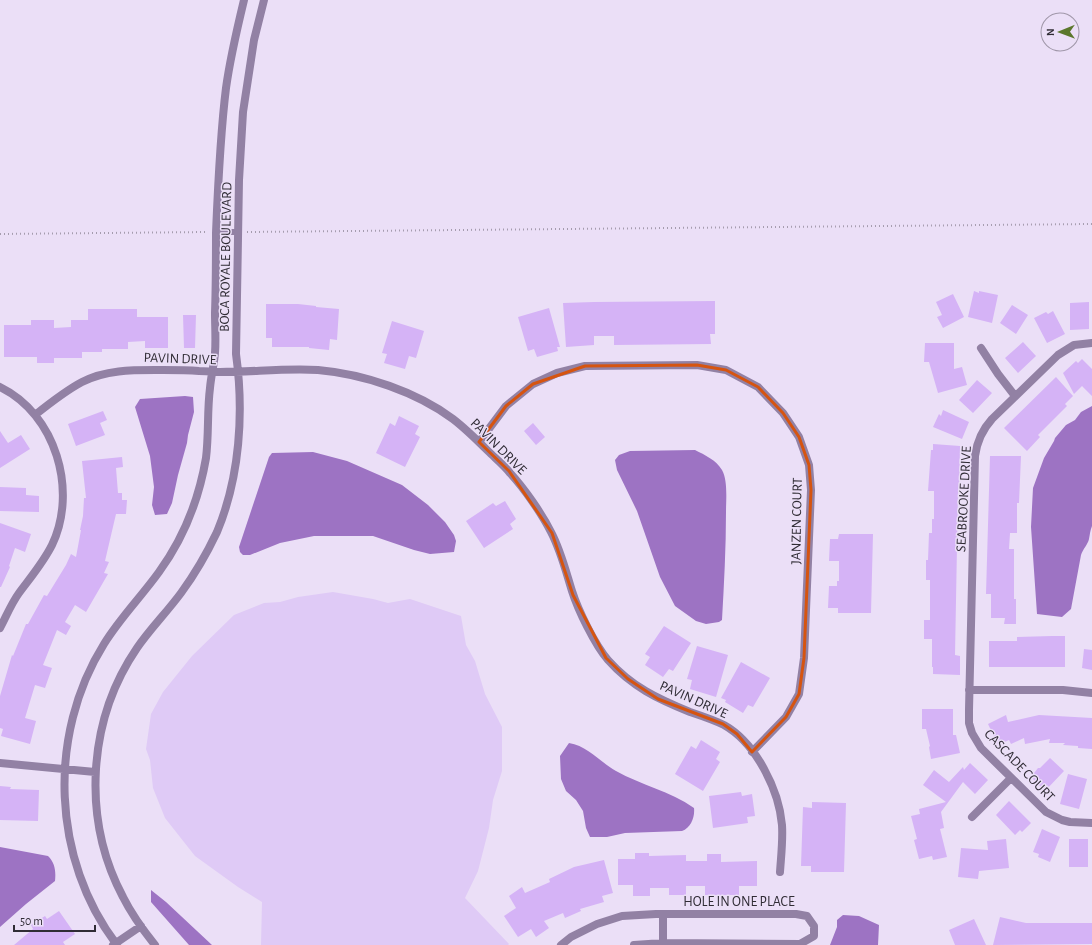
<svg xmlns="http://www.w3.org/2000/svg" width="1092" height="945" font-family="'Alegreya Sans',sans-serif">
<rect width="100%" height="100%" fill="#ebdff7"/>
<!-- green -->
<path fill="#dfcaf6" d="M333,592l40,7 15,4 22,-4 51,17 5,29 9,16 10,33 17,33v44l-9,29 -4,28 -11,43 -13,27 44,46 -1,1h-247l1,-43 -24,-15 -43,-31 -30,-38 -12,-30 -3,-28 -4,-11 5,-35 12,-22 29,-36 42,-41 30,-12 16,-1 18,-5z"/>
<!-- water -->
<path fill="#9d73c3" d="M185,396l8,1 1,15 -6,23 -1,8 -9,32 -6,28 -5,11 -12,1 -3,-10 2,-18 -4,-31 -15,-49 5,-8z
M1092,406v120c-2,5 -2,8 -3,13 -1,5 -6,10 -8,16l-10,54 -9,8 -25,-3 -6,-87 2,-39 11,-30 10,-17 1,-3 11,-13 9,-5 6,-8z
M695,450c10,5 21,10 27,20 6,10 4,31 4,42 0,36 -2,72 -4,108l-3,2 -13,2 -10,-3 -21,-15 -15,-29 -23,-66 -20,-41 -2,-10 4,-5 11,-4z
M313,452l34,9 55,24 26,20 17,17 9,13 2,6 -2,11 -24,2 -16,-4 -41,-14h-59l-34,7 -30,12h-7l-3,-3 -1,-5 30,-90 3,-4z
M569,743c19,3 31,19 47,28 25,14 54,20 78,37 1,9 -3,20 -12,23l-57,2 -18,4h-17l-4,-9 -3,-17 -7,-11 -10,-9 -5,-12 -1,-23z
M0,847l48,9c7,7 8,15 7,25l-29,23 -26,23z
M151,890l15,12 46,43h-23l-38,-43z
M843,915l16,1 20,9 -1,20h-48l7,-18v-7z"/>
<!-- building -->
<path fill="#d5b3f6" d="M974,291l5,2v-2l19,4 -6,28 -24,-6z
M953,294l11,23 -21,11 -6,-11 5,-2 -6,-13z
M715,301v33h-5l1,10 -97,1v-9h-20v9l-28,2 -3,-44 31,-1z
M1089,302v27l-19,1v-27z
M266,304h32l18,2v1l23,2 -2,31 -7,-1 -1,11 -20,-2v-1h-37v-9h-6z
M1012,305l16,10 -12,19 -16,-11z
M549,308l11,39h-3l1,4 -21,6 -3,-8 -6,2 -10,-34z
M88,309h49v8h31v31h-23v-7l-17,1v7h-26v3h-20v6h-28v5h-17v-6h-33v-32h27v-5h23v8l17,-1v-7h17z
M1053,311l12,23 -18,9 -13,-25 12,-6 2,2z
M183,315h13l-1,33h-11z
M392,321l32,10 -8,27 -7,-2 -4,13 -21,-6 3,-9 -5,-1z
M1023,342l13,14 -18,17 -13,-15z
M925,343h29v26l8,-2 5,18 -29,8 -9,-31h-5z
M1082,359l10,10v27l-10,-10 -8,8 -11,-21 13,-12 2,2z
M1056,377l17,19 -8,8 2,2 -29,29 2,2 -13,14 -23,-23z
M977,380l15,13 -19,20 -14,-13z
M943,410l26,12 -7,17 -29,-12 6,-13 2,2z
M103,411l4,9 -7,3 5,12 -29,11 -8,-22z
M399,416l20,10 -4,8 5,3 -15,30 -29,-14 14,-30 5,3z
M533,423l12,14 -9,8 -12,-14z
M0,431l8,12 13,-8 9,14 -30,19z
M933,444l27,2 -1,46h-1l-3,163 5,1v19l-27,-1v-7h-1v-28h-8v-19h6v-40h-4v-20h2l1,-27h3v-14h2v-28h-6l3,-41h2z
M990,456h31l-2,47h-2v30h-7l-1,16h5v50h2v25h-12l1,-6h-14v-24h-5z
M122,457l1,10 -7,1 2,25h4v7h5l-1,14h-10l-11,47 4,1 -5,11 4,1 -22,38 -11,-7 -10,17 6,4 -5,9 -9,-5 -14,35 9,3 -7,20 -10,-3 -10,33 11,3 -6,23 -29,-8 2,-7 -3,-1v-32l12,-41 1,1 13,-32h2l16,-29 3,1 19,-31 5,-11 5,3 5,-27h-1l3,-14 1,-18h2l-4,-37z
M0,487l26,1v7l13,1v16l-39,-1z
M505,501l11,18 -6,5 3,5 -29,19 -18,-27 27,-18 3,3z
M0,523l31,11 -6,18 -10,-4 -6,18 1,1 -9,20h-1z
M839,534h34l-2,79h-33v-5h-10l1,-22h8v-5h2v-20h-10l1,-22h8z
M664,626l27,17 -18,28 -4,-2 -6,8 -18,-12 5,-8 -5,-3z
M1052,636h13v31h-76v-26h28v-4z
M697,646l31,9 -12,42 -26,-8 2,-9 -5,-1z
M1084,649l8,1v20l-10,-2z
M741,662l29,16 -17,29 -5,-2 -5,8 -18,-11 1,-2 -5,-2z
M922,709h31v26h3l4,18 -29,6 -2,-12 1,-1 -4,-17h-4z
M1006,715l2,7 31,-7 53,3v31l-14,-1v-2l-15,-1 2,-2h-16l1,-4 -25,5 -1,-6 -13,6 -2,-4 -11,5 -10,-21z
M701,740l19,12 -4,7 4,3 -17,29 -28,-17 16,-28 5,3z
M1050,758l14,13 -19,20 -14,-14 7,-9h2z
M970,763l18,17 -13,14 -12,-12 -22,30 3,16 -4,1 7,28 -14,3 -1,-4 -13,3 -5,-19 3,-1 -6,-23 9,-2 -1,-5 27,-7 -23,-17 11,-15 15,12 14,-15 1,3z
M1068,774l19,5 -8,30 -19,-5z
M0,786l11,1 -1,2 29,1 -1,31 -38,-1z
M741,792l1,4 10,-2 3,22 -8,1 1,6 -35,5 -4,-32z
M1009,801l22,22 -9,9 -2,-2 -5,5 -19,-20z
M812,802l34,1 -2,69h-33v-6h-10l2,-59 9,1z
M1042,829l18,8 -10,25 -12,-5 1,-3 -6,-2z
M1006,839l3,29 -30,3 -1,8 -20,-2 3,-29 27,2 -1,-9z
M1069,839h19v28h-19z
M635,853h14v3l37,-1v6h21v-7h14v8l36,-1v25h-18v9h-34v-9h-19v9h-17v-7h-19v8h-17v-11h-15v-26h17z
M604,860l9,33 -11,3 2,6 -24,7 1,2 -16,7 -2,-5 -19,8 5,7 -13,9 -5,-8 -13,8 -14,-21 12,-8 -7,-12 13,-9 3,6 25,-11 -1,-3 25,-12z
M59,911l16,23 -12,8 2,3h-51l19,-16 -2,-4 14,-9 2,3z
M1000,917l26,6h66v21l-99,1z
M974,919l12,26h-31l-6,-15z"/>
<g fill="none" stroke-linecap="round" stroke-linejoin="round">
<!-- path -->
<path stroke="#a59cae" stroke-width="2" stroke-dasharray="1 3" stroke-linecap="butt" d="M247,232l845,-8
M0,234l207,-2"/>
<!-- lane -->
<path stroke="#9281a4" stroke-width="6" d="M217,232h21"/>
<!-- street -->
<path stroke="#9281a4" stroke-width="8" d="M1092,343l-18,2 -16,10 -66,64c-10,11 -15,22 -17,37l-6,254v13l3,10 9,15 65,64 16,8 8,2 22,1
M981,348l17,26 17,22
M0,387c56,27 78,104 52,158 -9,18 -22,33 -33,48 -8,11 -13,24 -19,35
M35,415c15,-12 30,-24 47,-33 25,-13 53,-12 81,-12 12,0 24,0 36,1 7,0 14,1 21,1 33,0 65,-4 98,-2 46,4 99,22 135,49 13,10 24,21 35,32 7,7 16,14 22,22 14,15 32,41 41,59 10,19 15,40 21,59 6,19 23,54 36,69 24,27 50,39 82,52 12,4 24,8 34,13 32,18 55,65 58,100 1,16 -1,32 -2,47
M479,442l27,-36 27,-22 24,-11 28,-7 112,-1 29,5 32,17 25,26 16,24 10,28 2,25 -7,168 -5,36 -13,23 -34,35
M969,690h94l29,3
M0,763l95,9
M972,817l39,-39
M663,914v29
M113,945l28,-19
M117,945c-65,-85 -70,-210 -13,-301 16,-26 37,-47 55,-72 24,-33 40,-73 47,-114 3,-24 1,-47 4,-70 1,-12 4,-23 5,-35 1,-13 0,-27 0,-40 1,-27 1,-53 1,-80 2,-48 4,-97 10,-145 4,-29 11,-59 18,-88
M155,945c-12,-15 -23,-30 -32,-48 -41,-77 -36,-176 14,-249 13,-19 30,-36 44,-55 14,-19 26,-40 36,-61 23,-55 27,-120 19,-178l3,-174 4,-68 11,-72 10,-40
M561,945l10,-8 26,-13 25,-8 34,-2h140l11,2 7,10v10l-14,8 -137,-1 -29,2"/>
</g>
<!-- marked area -->
<path fill="none" stroke="#d65410" stroke-width="3" stroke-linejoin="round" d="M697,365l29,5 32,17 25,26 16,24 10,28 2,25 -7,168 -5,36 -13,23 -34,35 -15,-18 -14,-10 -65,-25 -30,-20 -22,-21 -33,-63 -21,-62 -43,-62 -30,-29 27,-36 27,-22 52,-18z"/>
<g text-anchor="middle" stroke-width="3" stroke-linejoin="round" paint-order="stroke">
<!-- street labels -->
<g font-size="14" fill="#302c35" stroke="#ebdff7">
<text transform="translate(225 257) rotate(-89)" y="5">BOCA ROYALE BOULEVARD</text>
<text transform="translate(180 358) rotate(2)" y="5">PAVIN DRIVE</text>
<text transform="translate(499 446) rotate(45)" y="5">PAVIN DRIVE</text>
<text transform="translate(963 499) rotate(-87)" y="5">SEABROOKE DRIVE</text>
<text transform="translate(796 521) rotate(-89)" y="5">JANZEN COURT</text>
<text transform="translate(694 699) rotate(24)" y="5">PAVIN DRIVE</text>
<text transform="translate(1020 765) rotate(46)" y="5">CASCADE COURT</text>
<text x="739" y="906">HOLE IN ONE PLACE</text>
</g>
</g>
<!-- north arrow -->
<g transform="translate(1060 32) rotate(269)"><circle r="19" fill="#ebdff7" stroke="#a097a9"/>
<path d="M0-3L7 15L0 10L-7 15Z" fill="#5b772c"/>
<text y="-6" font-size="11" font-weight="bold" text-anchor="middle" fill="#302c35">N</text>
</g>
<!-- scale -->
<path d="M14 925v6h81v-6" fill="none" stroke="#302c35" stroke-width="2"/>
<text x="20" y="925" font-size="12" fill="#302c35" stroke="#ebdff7" stroke-width="3" paint-order="stroke">50 m</text>
</svg>
